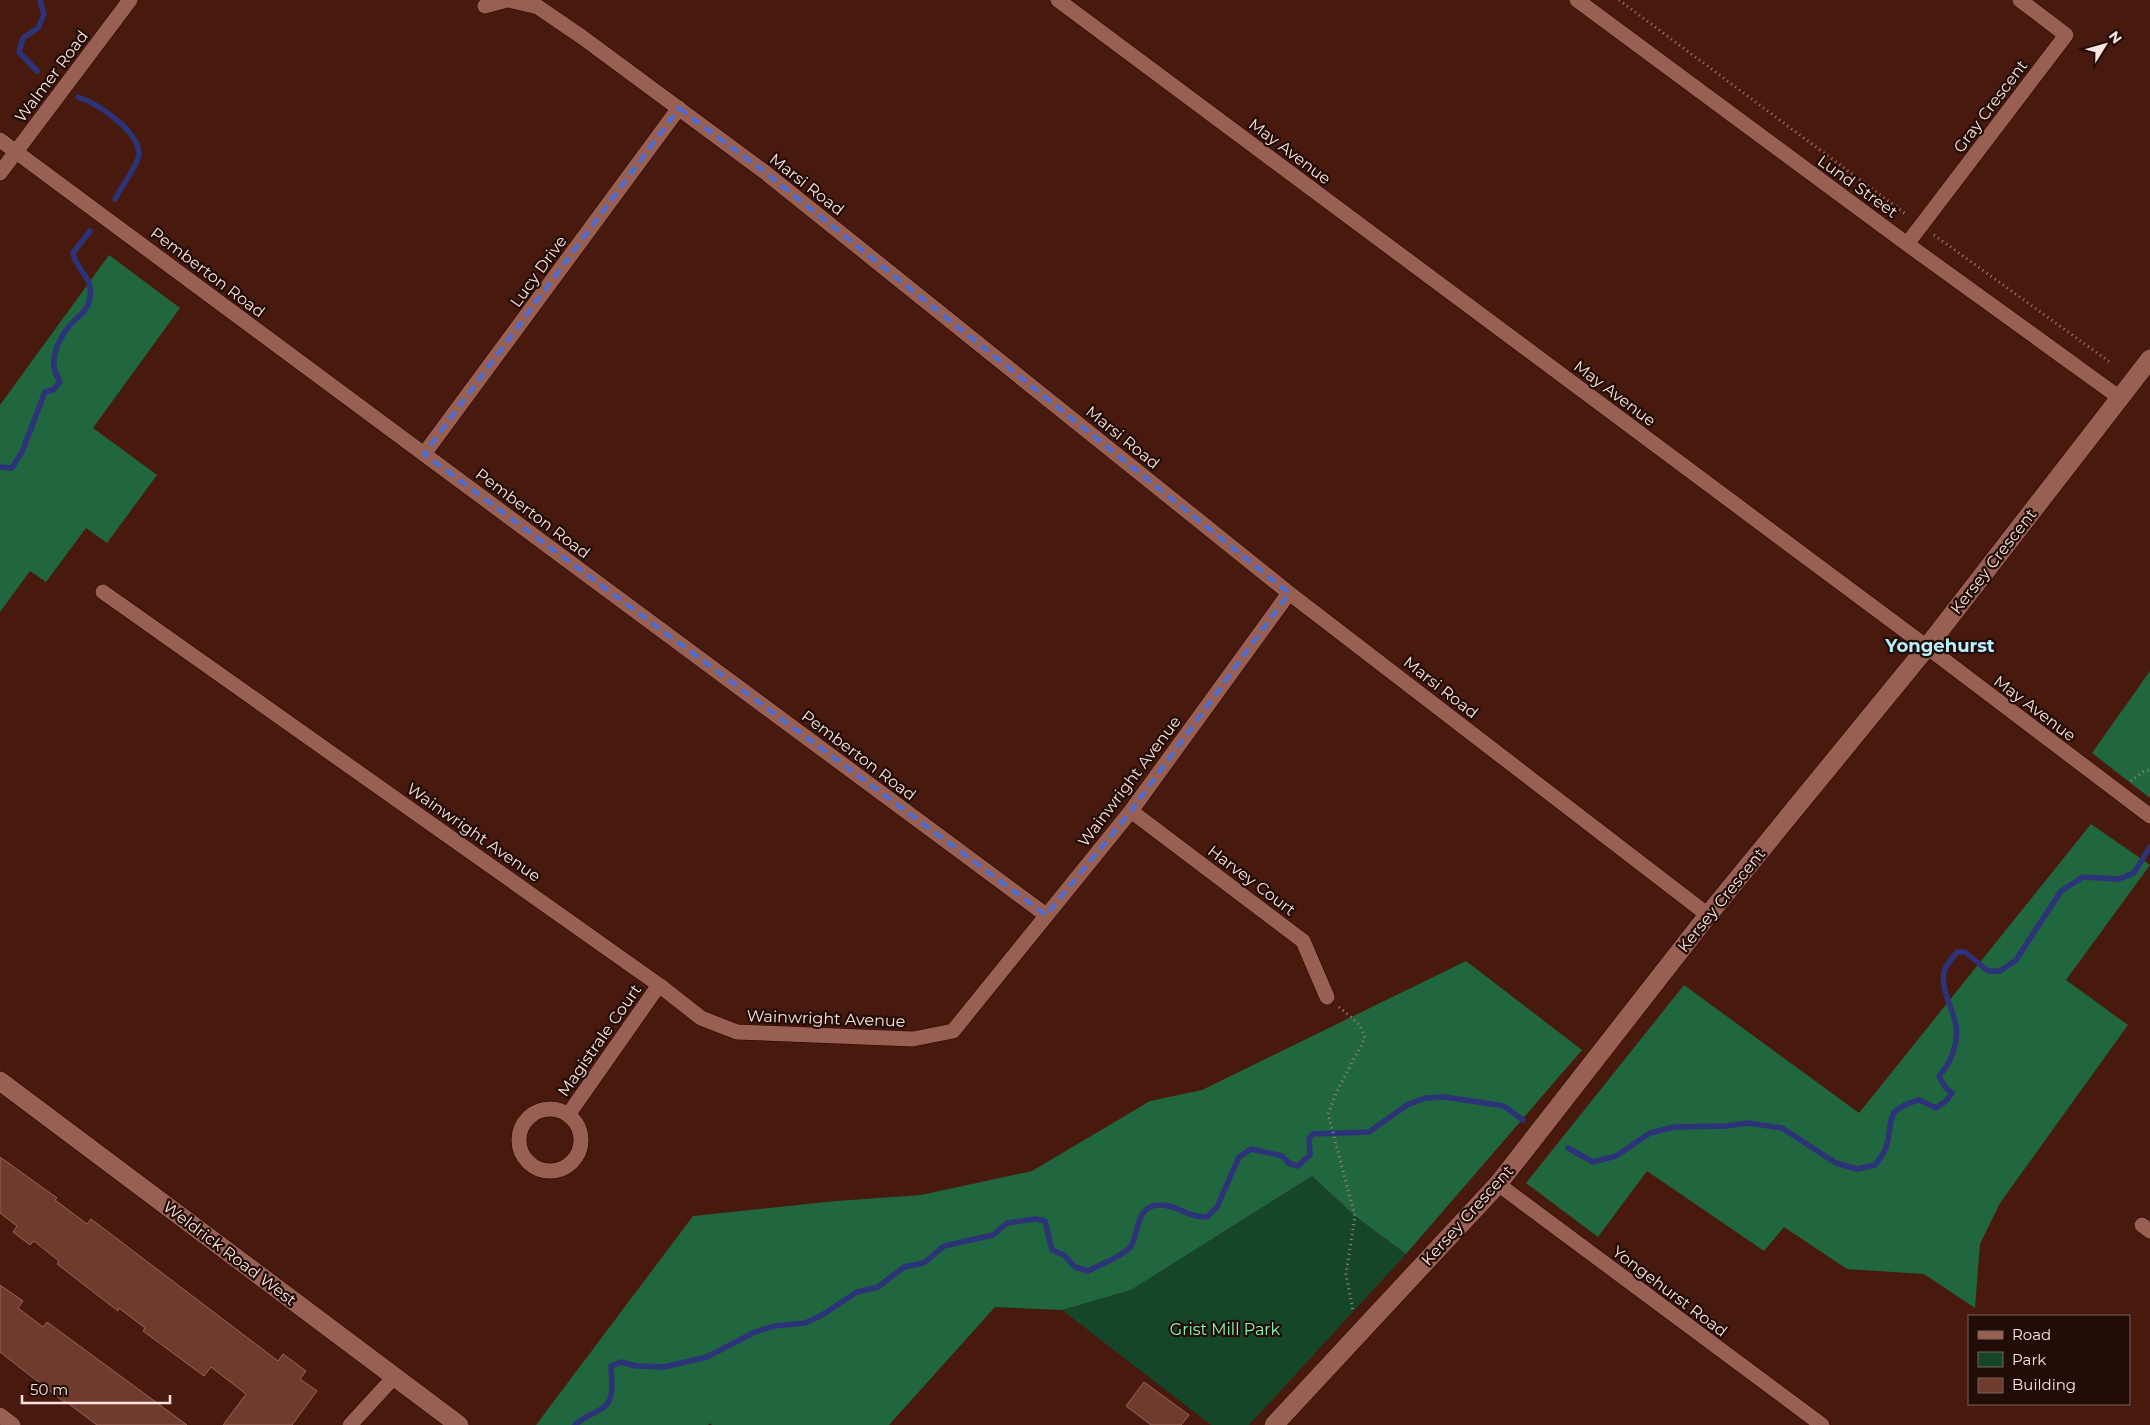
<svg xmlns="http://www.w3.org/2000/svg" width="2150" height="1425" font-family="Montserrat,sans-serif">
<rect width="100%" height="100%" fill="#48190d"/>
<!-- green -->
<path fill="#15462a" d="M1312,1176l43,40 51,38 -157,171h-38l-149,-115 69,-20z"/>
<!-- forest -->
<path fill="#20663f" d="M109,255l71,53 -87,120 64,47 -50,68 -21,-15 -40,54 -16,-11 -30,41v-207z
M2150,671v127l-58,-45z
M2091,824l59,41 -84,115 62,45 -128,178 -20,41 -5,64 -51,-34 -77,-5 -63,-42 -20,24 -117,-80 -49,66 -72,-54 158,-198 175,128z
M1466,961l116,89 -176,204 -51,-38 -43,-40 -181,114 -69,20 -67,-3 -106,118h-177l-2,-2 -2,2h-172l157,-209 143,-15 85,-6 111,-24 118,-70 52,-11z"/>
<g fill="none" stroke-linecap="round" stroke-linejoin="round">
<!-- stream -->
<path stroke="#2d3379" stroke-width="5.5" d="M37,71l-18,-19 4,-14 15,-10 6,-14 -4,-14
M78,97c19,6 61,34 61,57 0,9 -19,35 -24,45
M0,467l12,1 10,-16 23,-60 8,-2 7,-8c-2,-4 -5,-10 -6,-14 -2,-15 7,-32 16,-43 8,-9 18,-14 20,-27 4,-21 -15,-29 -17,-45l17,-22
M1568,1148l25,14 23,-6 34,-23 24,-6 52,-1 22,-3 34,5 54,35 21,6 18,-4c3,-4 6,-8 9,-13 13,-27 -6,-41 35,-52l17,8 10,-7 6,-8 -7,-6 -6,-11c13,-14 21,-36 16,-55 -4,-16 -14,-32 -11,-49 1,-7 9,-14 13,-20h8l23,19h12l16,-11 45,-69 22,-14 36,2 15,-6 16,-26
M575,1425c9,-8 18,-11 28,-17 13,-9 8,-29 8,-42l10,-4 15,4 28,1 43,-10 48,-25 19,-6 31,-3 17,-8 35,-23 21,-5 26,-20 20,-4 20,-17 49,-11 14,-12 28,-4 10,2 7,29 12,5 11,12 13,4c11,-6 36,-15 43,-25 8,-12 4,-40 28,-41 12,-1 22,6 33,10 4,1 10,2 15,2l10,-10 22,-50 12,-8 31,7 8,8 8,2 12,-11 -1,-16 4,-5 56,-2 38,-27 18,-7 20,-1 59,9 19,14"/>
</g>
<!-- building -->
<path fill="#6e3b2e" stroke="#9b6456" d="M0,1157l57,41 -2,2 32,24 4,-5 187,142 5,-7 23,17 -6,8 17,12 -25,34h-69l23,-31 -35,-27 -7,9 -61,-45 2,-3 -26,-20 -1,3 -61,-47 2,-3 -25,-20 -4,4 -17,-13 4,-6 -17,-13z
M0,1285l23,16 -5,7 25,19 4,-5 140,103h-90l-32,-24 -1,1 -64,-50z
M1144,1382l45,33 -8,10h-30l-25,-19z"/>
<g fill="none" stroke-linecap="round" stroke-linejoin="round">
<defs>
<path id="minor" d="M509,0l29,7 44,30 184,136 523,420 419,322
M1058,0l869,647 223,169
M1577,0l330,244 213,154
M485,6l22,-6
M0,140l1046,775
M0,173l130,-173
M1907,244l159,-209 -46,-35
M424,454l255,-346
M103,592l556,393 42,33 36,14 176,7 40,-8 178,-220 158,-218
M1131,811l172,130 24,56
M519 1140a31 31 0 1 1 62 0a31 31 0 1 1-62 0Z
M568,1115l91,-130
M1498,1184l324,241
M2142,1225l8,6
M0,1415l13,10
M350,1425l45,-49"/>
<path id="tertiary" d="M0,1081l459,344
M1274,1425l224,-241 210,-269 219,-268 223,-288"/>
</defs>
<!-- minor casing -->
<use href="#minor" stroke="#2c0100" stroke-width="16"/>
<!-- tertiary casing -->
<use href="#tertiary" stroke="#2c0100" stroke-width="20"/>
<!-- path -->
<path stroke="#a58178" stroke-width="3" stroke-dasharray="1 4" stroke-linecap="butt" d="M1619,0l288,215
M1934,235l177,128
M2131,781l13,-10 6,-1
M1339,1007l21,18 5,13 -28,53 -9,23 27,102 -9,58 7,37"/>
<!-- minor -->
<use href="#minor" stroke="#976052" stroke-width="15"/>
<!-- tertiary -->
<use href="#tertiary" stroke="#976052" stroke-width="19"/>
</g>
<!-- marked area -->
<path fill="none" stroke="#4a6cd9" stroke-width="4" stroke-dasharray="10 6" stroke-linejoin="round" d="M679,108l87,65 523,420 -158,218 -85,104 -622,-461z"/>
<g text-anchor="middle" stroke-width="4.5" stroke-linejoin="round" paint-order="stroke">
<!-- street labels -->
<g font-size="16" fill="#fee4de" stroke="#210c07">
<text transform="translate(51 76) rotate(-53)" y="6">Walmer Road</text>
<text transform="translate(1990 106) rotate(-53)" y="6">Gray Crescent</text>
<text transform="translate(1290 151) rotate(37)" y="6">May Avenue</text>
<text transform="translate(807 184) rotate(38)" y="6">Marsi Road</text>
<text transform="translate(1858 186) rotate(36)" y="6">Lund Street</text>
<text transform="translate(538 271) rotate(-54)" y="6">Lucy Drive</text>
<text transform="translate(208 272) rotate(37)" y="6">Pemberton Road</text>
<text transform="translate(1615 393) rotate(37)" y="6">May Avenue</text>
<text transform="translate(1123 437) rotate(39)" y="6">Marsi Road</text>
<text transform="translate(533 513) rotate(37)" y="6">Pemberton Road</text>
<text transform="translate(1993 561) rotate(-52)" y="6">Kersey Crescent</text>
<text transform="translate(1441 687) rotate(38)" y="6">Marsi Road</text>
<text transform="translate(2035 708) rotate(37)" y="6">May Avenue</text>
<text transform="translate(859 755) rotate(37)" y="6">Pemberton Road</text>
<text transform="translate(1129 781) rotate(-53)" y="6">Wainwright Avenue</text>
<text transform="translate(474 832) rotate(35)" y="6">Wainwright Avenue</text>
<text transform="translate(1252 880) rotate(37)" y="6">Harvey Court</text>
<text transform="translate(1721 900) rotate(-51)" y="6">Kersey Crescent</text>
<text transform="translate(826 1018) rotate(2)" y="6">Wainwright Avenue</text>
<text transform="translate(599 1040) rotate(-55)" y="6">Magistrale Court</text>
<text transform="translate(1467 1215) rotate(-48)" y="6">Kersey Crescent</text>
<text transform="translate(230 1253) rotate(37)" y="6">Weldrick Road West</text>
<text transform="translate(1670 1291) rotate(37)" y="6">Yongehurst Road</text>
</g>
<!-- park labels -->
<g font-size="16" fill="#85fab2" stroke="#210c07">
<text x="1225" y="1335">Grist Mill Park</text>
</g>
<!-- neighbourhood labels -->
<g font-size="18" font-weight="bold" fill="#b7effd" stroke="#210c07">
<text x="1940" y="652">Yongehurst</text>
</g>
</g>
<!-- legend -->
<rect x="1968" y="1315" width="162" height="90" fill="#210c07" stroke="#79625d"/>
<rect x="1978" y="1331" width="25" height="8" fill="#976052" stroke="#79625d"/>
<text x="2012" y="1340" font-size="15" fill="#fee4de">Road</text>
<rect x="1978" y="1352" width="25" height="15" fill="#15462a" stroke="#79625d"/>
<text x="2012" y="1365" font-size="15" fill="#fee4de">Park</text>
<rect x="1978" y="1378" width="25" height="15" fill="#6e3b2e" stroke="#79625d"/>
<text x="2012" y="1390" font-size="15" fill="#fee4de">Building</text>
<!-- north arrow -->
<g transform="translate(2105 45) rotate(53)" stroke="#210c07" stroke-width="4" paint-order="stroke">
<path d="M0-4L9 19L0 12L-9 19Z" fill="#fee4de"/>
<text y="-8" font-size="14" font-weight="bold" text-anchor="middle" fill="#fee4de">N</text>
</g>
<!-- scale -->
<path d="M22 1395v8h148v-8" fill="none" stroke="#fee4de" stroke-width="2.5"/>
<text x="30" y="1395" font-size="15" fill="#fee4de" stroke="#210c07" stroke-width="4" paint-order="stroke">50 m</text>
</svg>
